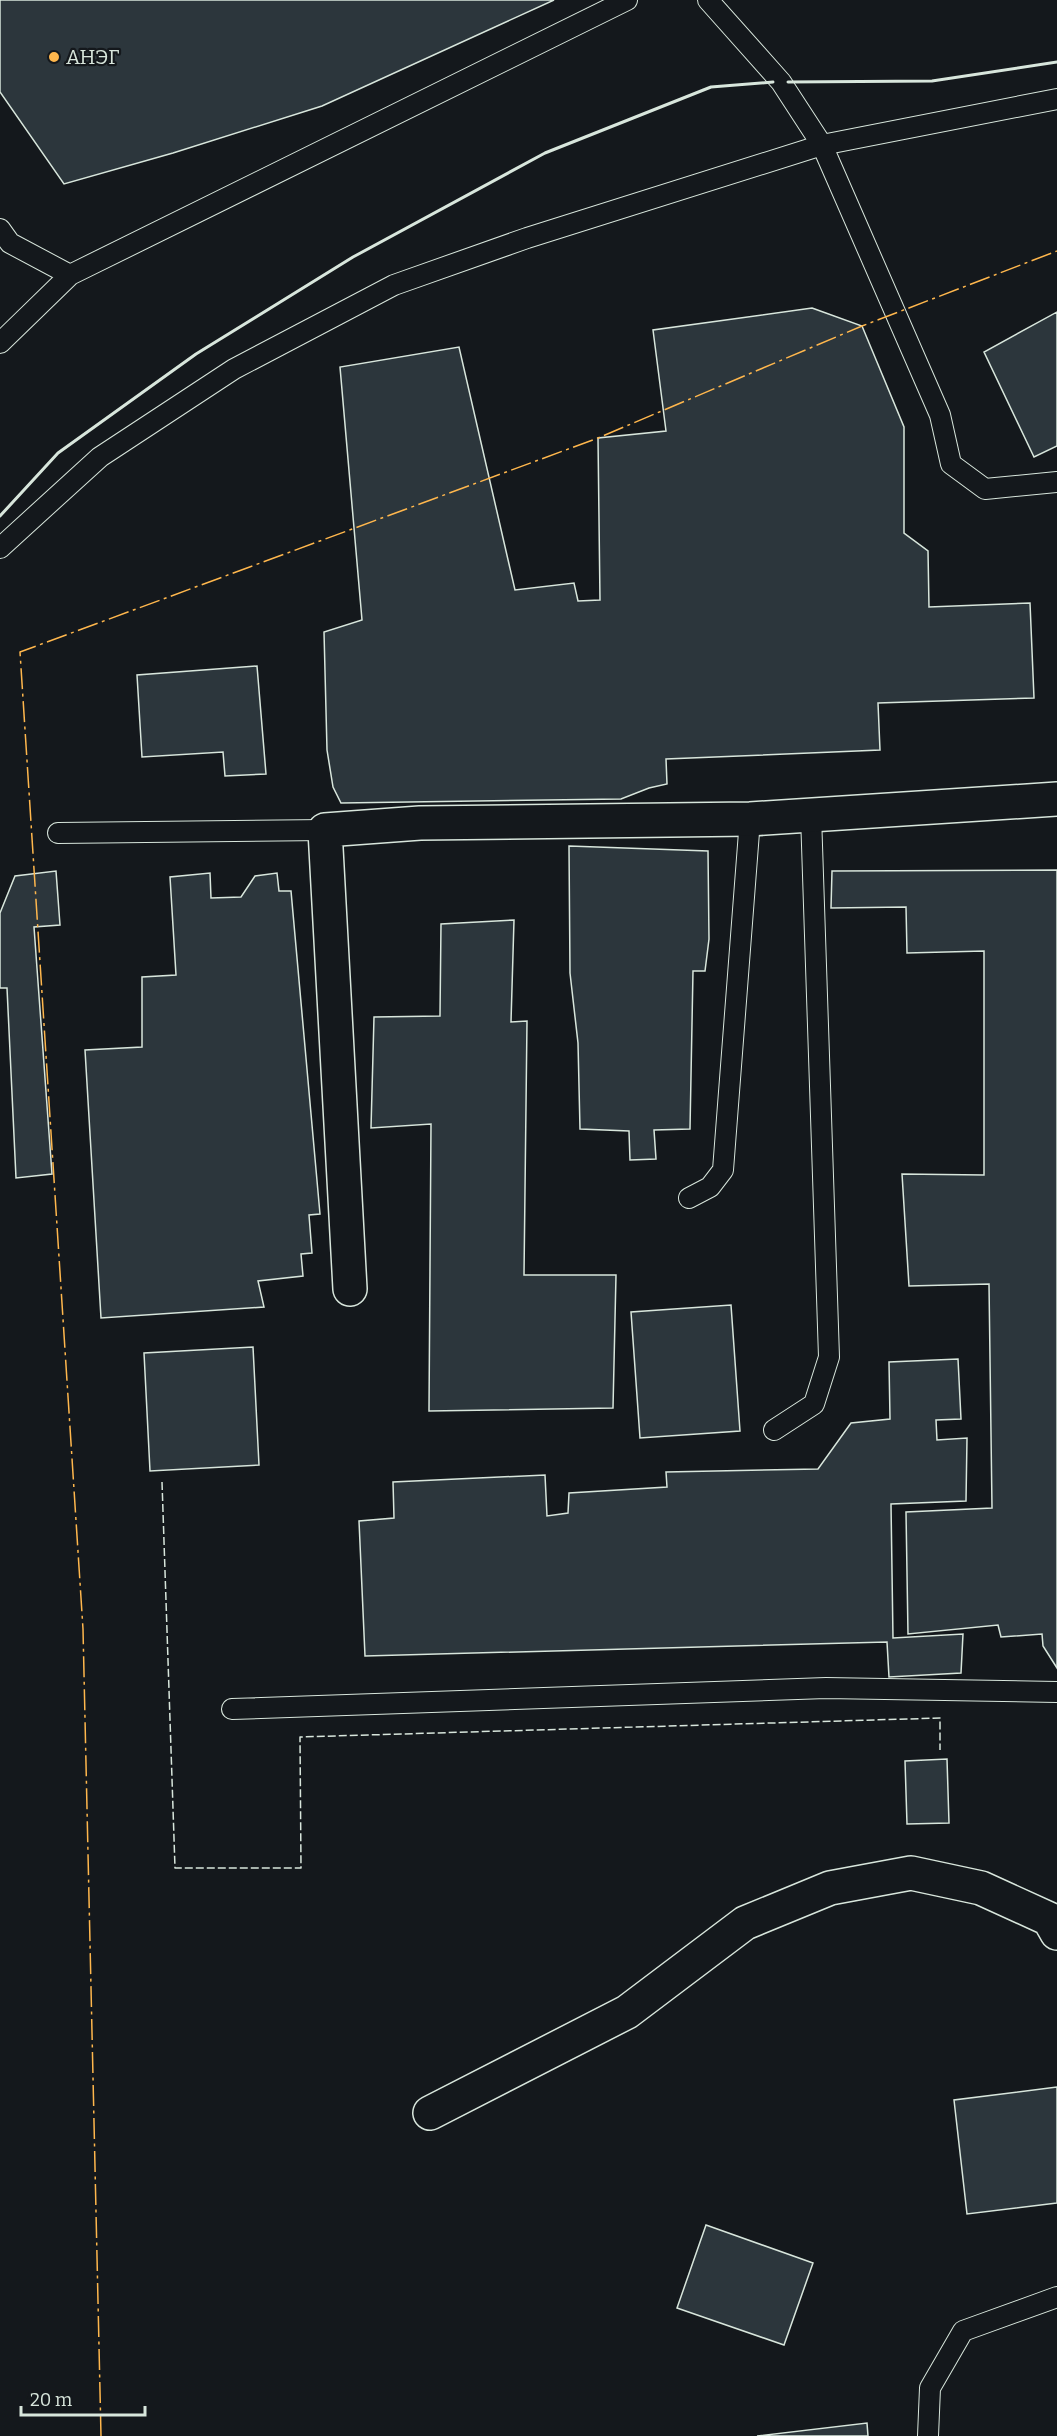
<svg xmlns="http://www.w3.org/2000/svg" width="1057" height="2436" font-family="Bitter,serif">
<rect width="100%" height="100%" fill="#14181c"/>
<!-- building -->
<path fill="#2c363c" stroke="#d8e6dc" stroke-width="1.5" d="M0,0h554l-232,106 -149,47 -109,31 -64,-92z
M812,308l50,18 42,101v106l24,18 1,56 101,-4 4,95 -156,5 2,47 -214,9 1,25 -18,4 -28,11 -280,4 -8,-16 -6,-37 -3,-118 38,-12 -22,-253 119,-20 56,243 59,-7 4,18 22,-1 -2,-162 68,-7 -13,-101z
M1057,312v134l-23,11 -50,-105z
M257,666l9,108 -41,2 -2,-24 -81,5 -5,-82z
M569,846l139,5 1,88 -4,32h-12l-3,158 -36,1 2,29 -26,1 -1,-29 -49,-2 -2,-86 -8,-70z
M1057,870v798l-14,-22 -1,-12 -41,3 -3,-12 -90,9 -2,-122 86,-4 -3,-224 -80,2 -7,-112 82,1v-224l-77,2 -1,-46 -75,1 1,-37z
M56,871l4,54 -26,2 18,247 -36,4 -9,-190h-7v-75l15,-37z
M210,873l1,25 30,-1 14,-21 22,-3 2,18h12l29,323 -11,1 3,38 -11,1 2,22 -45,5 6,26 -163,11 -16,-268 57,-3v-70l34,-2 -6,-98z
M514,920l-3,102 16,-1 -3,254h92l-3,133 -184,3 2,-287 -60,4 3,-111 66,-1 1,-92z
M731,1305l9,126 -100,7 -9,-126z
M253,1347l6,118 -109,6 -6,-118z
M958,1359l3,60 -25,1 1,20 30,-2 -1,63 -75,3 2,134 70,-4 -2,39 -72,4 -2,-35 -522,14 -6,-135 35,-3 -1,-36 152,-7 2,41 21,-3 1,-20 98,-6 -1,-15 152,-3 33,-46 39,-4 -1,-57z
M947,1759l2,64 -42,1 -2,-63z
M1057,2087v116l-90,11 -13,-114z
M706,2225l107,38 -29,82 -107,-37z
M867,2423l1,13h-111z"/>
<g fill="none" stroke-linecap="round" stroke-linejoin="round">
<defs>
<path id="service" d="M708,0l73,82 41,63 118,270 11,49 34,25 72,-7
M0,229l10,14 60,32 557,-275
M0,343l70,-68
M0,548l100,-91 134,-88 160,-84 133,-47 295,-93 235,-46
M58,833l267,-3
M689,1198l21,-11 13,-17 27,-351
M774,1430l40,-26 15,-47 -18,-542
M232,1709l594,-21 231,4
M928,2436l2,-48 33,-57 94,-34"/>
<path id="minor" d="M350,1289l-25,-459 95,-7 330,-4 307,-20
M430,2113l197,-101 118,-89 85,-35 81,-15 70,15 68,31 8,14"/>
</defs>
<!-- service casing -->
<use href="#service" stroke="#d8e6dc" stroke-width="22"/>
<!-- minor casing -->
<use href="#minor" stroke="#d8e6dc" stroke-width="36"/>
<!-- service -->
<use href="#service" stroke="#14181c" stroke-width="20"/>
<!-- minor -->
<use href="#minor" stroke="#14181c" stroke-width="33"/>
<!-- fence -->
<path stroke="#d8e6dc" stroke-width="1.5" stroke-dasharray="8 3" stroke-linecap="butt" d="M162,1482l13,386h126l-1,-131 640,-19v32"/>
<!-- wall -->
<path stroke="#d8e6dc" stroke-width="3" d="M788,82l144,-1 125,-19
M0,516l58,-63 138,-99 157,-97 192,-104 166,-66 62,-5"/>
<!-- power -->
<path stroke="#ffb74d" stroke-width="1.5" stroke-dasharray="21 4.5 3 4.5" stroke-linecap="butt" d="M101,2436l-18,-807 -63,-977 578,-214 264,-112 195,-75"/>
</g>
<!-- markers -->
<circle fill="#ffb74d" stroke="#14181c" stroke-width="2" cx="54" cy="57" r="6"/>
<g text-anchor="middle" stroke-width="4.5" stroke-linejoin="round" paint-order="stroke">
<!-- poi labels -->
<g font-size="20" fill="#d8e6dc" stroke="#14181c" text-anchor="start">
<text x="66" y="64">АНЭГ</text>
</g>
</g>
<!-- scale -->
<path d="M21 2406v9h124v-9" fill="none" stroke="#d8e6dc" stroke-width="3"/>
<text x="30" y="2406" font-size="18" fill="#d8e6dc" stroke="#14181c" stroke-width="4.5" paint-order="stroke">20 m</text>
</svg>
